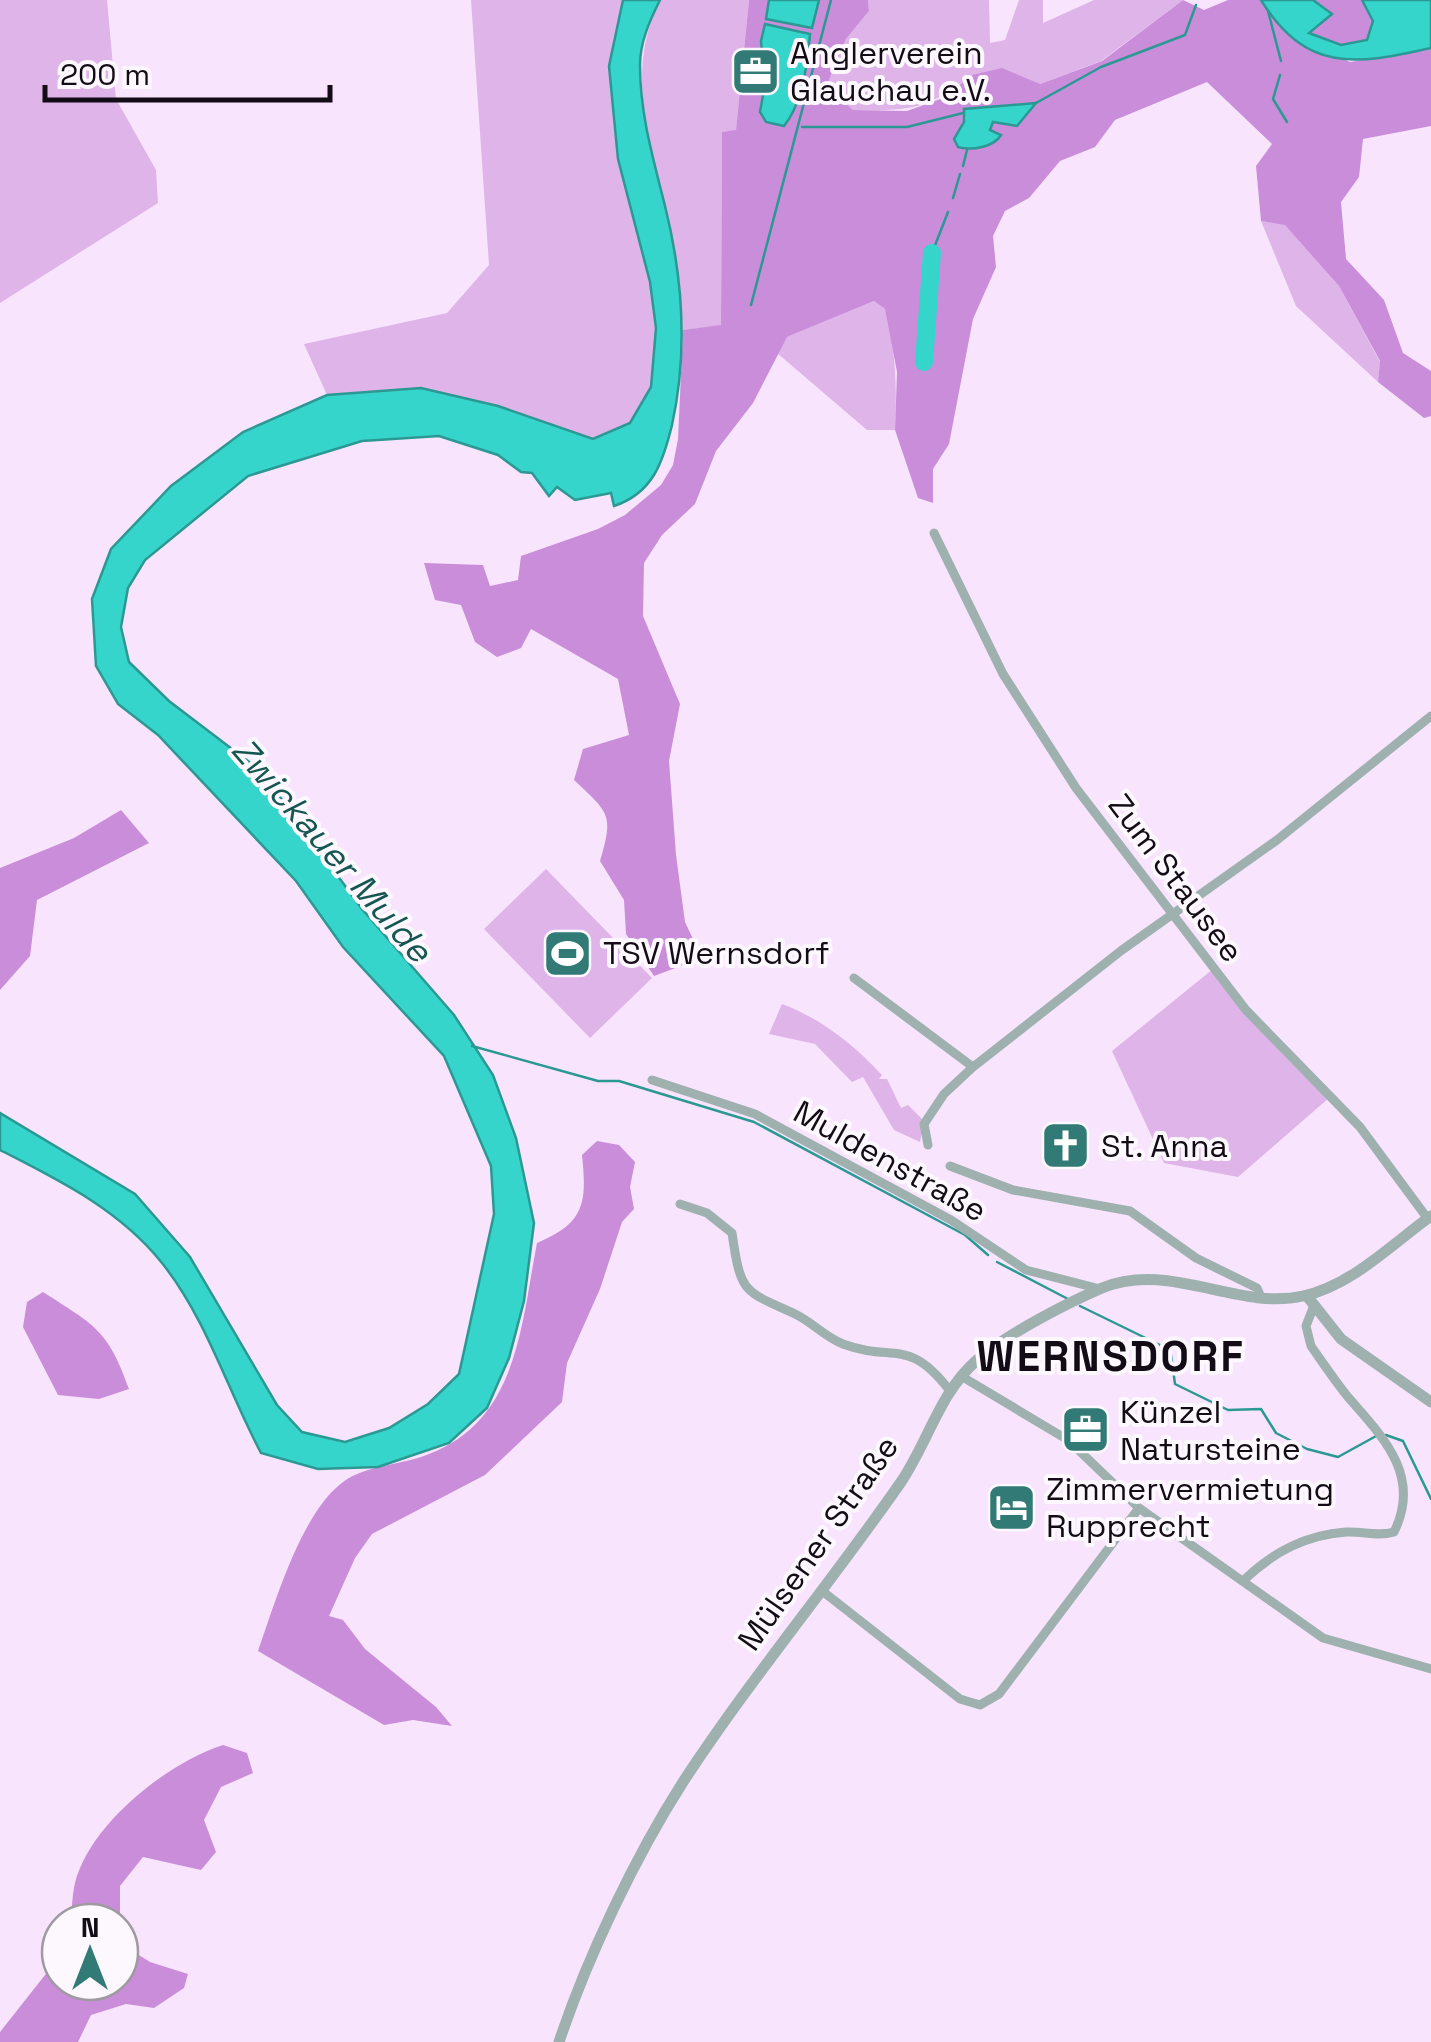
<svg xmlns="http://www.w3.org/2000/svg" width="1431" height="2042" font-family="'Space Grotesk',sans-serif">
<rect width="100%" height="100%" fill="#f8e5fd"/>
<!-- green -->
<path fill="#deb4e9" d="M0,0h107l9,99 40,71 2,33 -158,100z
M471,0h152l33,328 -5,59 -21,36 -37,16 -172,-51 -94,7 -23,-51 143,-31 42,-48z
M660,0h89l-13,131 -14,1 -1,194 -38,4c-3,-40 -8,-82 -17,-122 -17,-72 -41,-137 -6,-208z
M868,0h121l1,43 15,-3 14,-40h24v23l51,-23h89l-82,61 -61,23 -68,-9c-43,35 -65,36 -119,35l-26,-25 19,-46 23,-28z
M1261,221l24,3 54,62 41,76 -2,20 -82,-76z
M874,301l11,8c11,41 12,78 10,121h-28l-90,-77 10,-16z
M546,869l106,109 -62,60 -106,-109z
M1213,969l116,129 -91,79 -74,-14 -52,-112z
M782,1004c40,15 71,40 100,71l-3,4h8l14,29 7,-3 16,16 -4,21 -26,-12 -31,-53 -11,5 -37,-38 -46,-10z"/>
<!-- forest -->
<path fill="#ca8dda" d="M749,0h119l1,11 -23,28 -19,46 26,25 54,1 36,-13 29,-23 30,-7 38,16 62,-23 81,-61 21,10 24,-10h33l25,33 64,29 81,-14v78l-68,13 -4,38 -18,25 5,57 38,41 19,53 28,18v45l-7,2 -46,-36 2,-21 -41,-75 -54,-61 -24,-4 -5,-55 16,-22 -65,-62 -92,38 -20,27 -35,14 -31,37 -24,13 -12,25 3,31 -23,52 -24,125 -16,25v34l-15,-5 -23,-68 2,-58 -12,-63 -11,-8 -87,36 -34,66 -37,48 -21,53 -33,31 -18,28 -1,53 37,88 -11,57 7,94 9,67 17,36 -48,18 -28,-42 -2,-34 -24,-39c14,-47 9,-48 -26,-81l9,-31 46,-14 -11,-56 -87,-50 -10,19 -24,9 -22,-15 -14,-37 -26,-5 -11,-37 59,2 7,21 28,-6 3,-24 77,-27 27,-14 36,-30 12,-20 5,-26 5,-109 38,-5 1,-193 14,-2z
M1313,0h49l11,21 -6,19 -26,5 -32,-12 22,-18z
M121,810l28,33 -112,57 -7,56 -30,34v-122l74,-30z
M597,1141l22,4 16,17 -5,25 4,22 -12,13 -22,67 -33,74 -5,39 -77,73 -113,59 -17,24 -26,58 14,4 22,29 71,58 16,19 -39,-6 -29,5 -126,-74c17,-48 43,-138 85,-169 23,-17 59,-17 86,-28 89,-34 92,-129 108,-211 48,-20 50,-40 45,-88z
M43,1292c51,33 65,37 86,97l-30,10 -41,-4 -35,-68 4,-25z
M223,1745l24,8 6,20 -32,14 -17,33 12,32 -15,18 -58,-13 -23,29v36h-49c1,-12 1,-27 4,-39 15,-59 92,-120 148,-138z
M120,1943l30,19 38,12 -4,14 -30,20 -28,-4 -35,11 -13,27h-78v-10l60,-76v26h60z"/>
<!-- water -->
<path fill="#36d5cb" stroke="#2c9894" stroke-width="2.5" d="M623,0h37c-10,20 -20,42 -20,65 0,49 13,93 25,141 18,72 23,146 7,219 -9,37 -19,68 -58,81l-3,-13 -36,7 -18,-13 -8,9 -17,-23 -11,-1 -23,-17 -59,-19 -77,5 -114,35 -103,84 -17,28 -7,39 8,35 40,39 92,70 101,138 92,106 39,60 23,63 18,85 -10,78 -15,57 -22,50 -38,35 -71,24 -60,2 -57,-16c-33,-62 -55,-135 -99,-190 -42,-53 -103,-83 -162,-113v-37l135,81 55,63 87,148 25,27 43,10 44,-14 39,-24 31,-30 35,-160 -3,-48 -47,-110 -101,-109 -47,-66 -138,-146 -40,-31 -22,-38 -4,-67 19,-50 60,-63 72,-54 84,-37 94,-7 77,18 95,33 37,-16 21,-36 5,-59 -6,-46 -32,-123 -9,-93z
M769,0h50l-7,28 -46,-9z
M1261,0h52l19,14 -23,19 32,12 26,-5 6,-19 -11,-21h69v48c-75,17 -125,25 -170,-48z
M765,24l45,10c-2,28 -8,70 -26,92l-18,-4 -6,-10 5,-28 -4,-43z
M1036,103l-19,23 -24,-4 -3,8 11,5c-7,12 -29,16 -43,12l-4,-8 10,-17v-13z"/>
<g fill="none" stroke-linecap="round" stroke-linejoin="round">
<!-- stream -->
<path stroke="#2c9894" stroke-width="2.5" d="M1268,11l13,50
M1280,75l-7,24 14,23
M1036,103l65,-36 84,-32 11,-30
M802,127h105l56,-14
M963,166l4,-16
M953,198l7,-24
M932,253l16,-41
M751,305l80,-305
M472,1046l126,35h21l135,41 211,113 23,20
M997,1262l71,37
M1080,1306l82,40 9,9 4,29 53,26 33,-1 15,24 31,16 31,8 40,-22
M1386,1435l17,6 28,58"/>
<!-- river -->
<path stroke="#36d5cb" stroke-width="18" d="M924,362l8,-109"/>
<!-- minor -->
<path stroke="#9eb1af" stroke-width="9" d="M934,533l69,141 73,114 170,222 114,117 68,92
M854,978l119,89
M652,1080l103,34 196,106 75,50 74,19
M928,1145l-4,-21 20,-30 29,-27 149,-117 155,-110 154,-124
M950,1166l63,24 117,21 66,47 61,30 4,9
M680,1204l27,9 25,20c9,63 12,57 65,82 16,8 28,22 46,29 51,19 65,-8 107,47
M961,1376l107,64 71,68
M1245,1579c29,-27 60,-44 101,-47 17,-1 31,5 48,0 28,-56 -11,-95 -46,-135 -13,-16 -25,-34 -37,-51l-5,-20 7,-18
M821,1590l139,109 20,6 19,-11 140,-186 184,130 108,31"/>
<!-- tertiary -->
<path stroke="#9eb1af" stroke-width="11" d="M1307,1296l34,43 90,63
M559,2042c28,-84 76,-185 124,-260 68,-104 148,-199 218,-300 27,-40 39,-90 76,-122 30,-26 88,-56 125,-72 67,-28 135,23 201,8 48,-10 89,-52 128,-80"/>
</g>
<!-- icons -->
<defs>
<symbol id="office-square" viewBox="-11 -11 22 22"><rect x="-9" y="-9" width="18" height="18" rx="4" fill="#327a75" stroke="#fdf8fe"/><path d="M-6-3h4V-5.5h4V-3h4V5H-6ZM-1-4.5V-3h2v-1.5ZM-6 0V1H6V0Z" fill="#fff"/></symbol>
<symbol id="stadium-square" viewBox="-11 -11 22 22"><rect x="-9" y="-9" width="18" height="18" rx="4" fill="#327a75" stroke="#fdf8fe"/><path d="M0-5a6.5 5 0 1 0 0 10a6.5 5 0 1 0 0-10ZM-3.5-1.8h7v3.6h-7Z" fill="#fff"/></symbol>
<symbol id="church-square" viewBox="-11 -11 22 22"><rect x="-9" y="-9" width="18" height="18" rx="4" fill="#327a75" stroke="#fdf8fe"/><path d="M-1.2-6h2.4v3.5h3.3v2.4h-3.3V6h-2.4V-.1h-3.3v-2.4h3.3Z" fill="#fff"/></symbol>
<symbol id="hotel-square" viewBox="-11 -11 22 22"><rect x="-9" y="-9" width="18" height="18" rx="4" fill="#327a75" stroke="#fdf8fe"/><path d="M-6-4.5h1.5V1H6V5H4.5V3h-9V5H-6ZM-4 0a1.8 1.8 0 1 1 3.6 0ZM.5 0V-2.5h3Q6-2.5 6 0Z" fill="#fff"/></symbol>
</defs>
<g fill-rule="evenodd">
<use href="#office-square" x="728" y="44" width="55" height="55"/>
<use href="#stadium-square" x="540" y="926" width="55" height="55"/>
<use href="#church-square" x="1038" y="1118" width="55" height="55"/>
<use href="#office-square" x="1058" y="1402" width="55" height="55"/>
<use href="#hotel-square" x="984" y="1480" width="55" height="55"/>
</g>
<g text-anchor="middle" stroke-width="8" stroke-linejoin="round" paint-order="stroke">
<!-- poi labels -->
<g font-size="32" fill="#130b15" stroke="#fdf8fe" text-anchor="start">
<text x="790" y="64">Anglerverein<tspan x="790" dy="37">Glauchau e.V.</tspan></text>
<text x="603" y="964">TSV Wernsdorf</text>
<text x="1101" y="1157">St. Anna</text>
<text x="1120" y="1423">Künzel<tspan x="1120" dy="37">Natursteine</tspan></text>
<text x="1046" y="1500">Zimmervermietung<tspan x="1046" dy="37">Rupprecht</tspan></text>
</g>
<!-- street labels -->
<g font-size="32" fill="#130b15" stroke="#fdf8fe">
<text transform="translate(1176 878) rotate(53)" y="11">Zum Stausee</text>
<text transform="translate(890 1161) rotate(29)" y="11">Muldenstraße</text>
<text transform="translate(818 1543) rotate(-55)" y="11">Mülsener Straße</text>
</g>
<!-- water labels -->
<g font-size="35" font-style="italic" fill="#165652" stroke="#fdf8fe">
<text transform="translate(332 850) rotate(49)" y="12">Zwickauer Mulde</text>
</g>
<!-- district labels -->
<g font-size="42" font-weight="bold" letter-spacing="2.5" fill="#130b15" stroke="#fdf8fe">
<text x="1111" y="1371">WERNSDORF</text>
</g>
</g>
<!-- north arrow -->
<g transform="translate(90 1952)"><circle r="48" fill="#fdf8fe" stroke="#9f99a1" stroke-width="2.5"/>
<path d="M0-8L18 38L0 25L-18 38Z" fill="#327a75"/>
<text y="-15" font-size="28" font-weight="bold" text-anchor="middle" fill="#130b15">N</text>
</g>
<!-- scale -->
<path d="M45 85v15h285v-15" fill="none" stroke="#130b15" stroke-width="5"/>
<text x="60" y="85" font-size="30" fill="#130b15" stroke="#fdf8fe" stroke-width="8" paint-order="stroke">200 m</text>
</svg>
